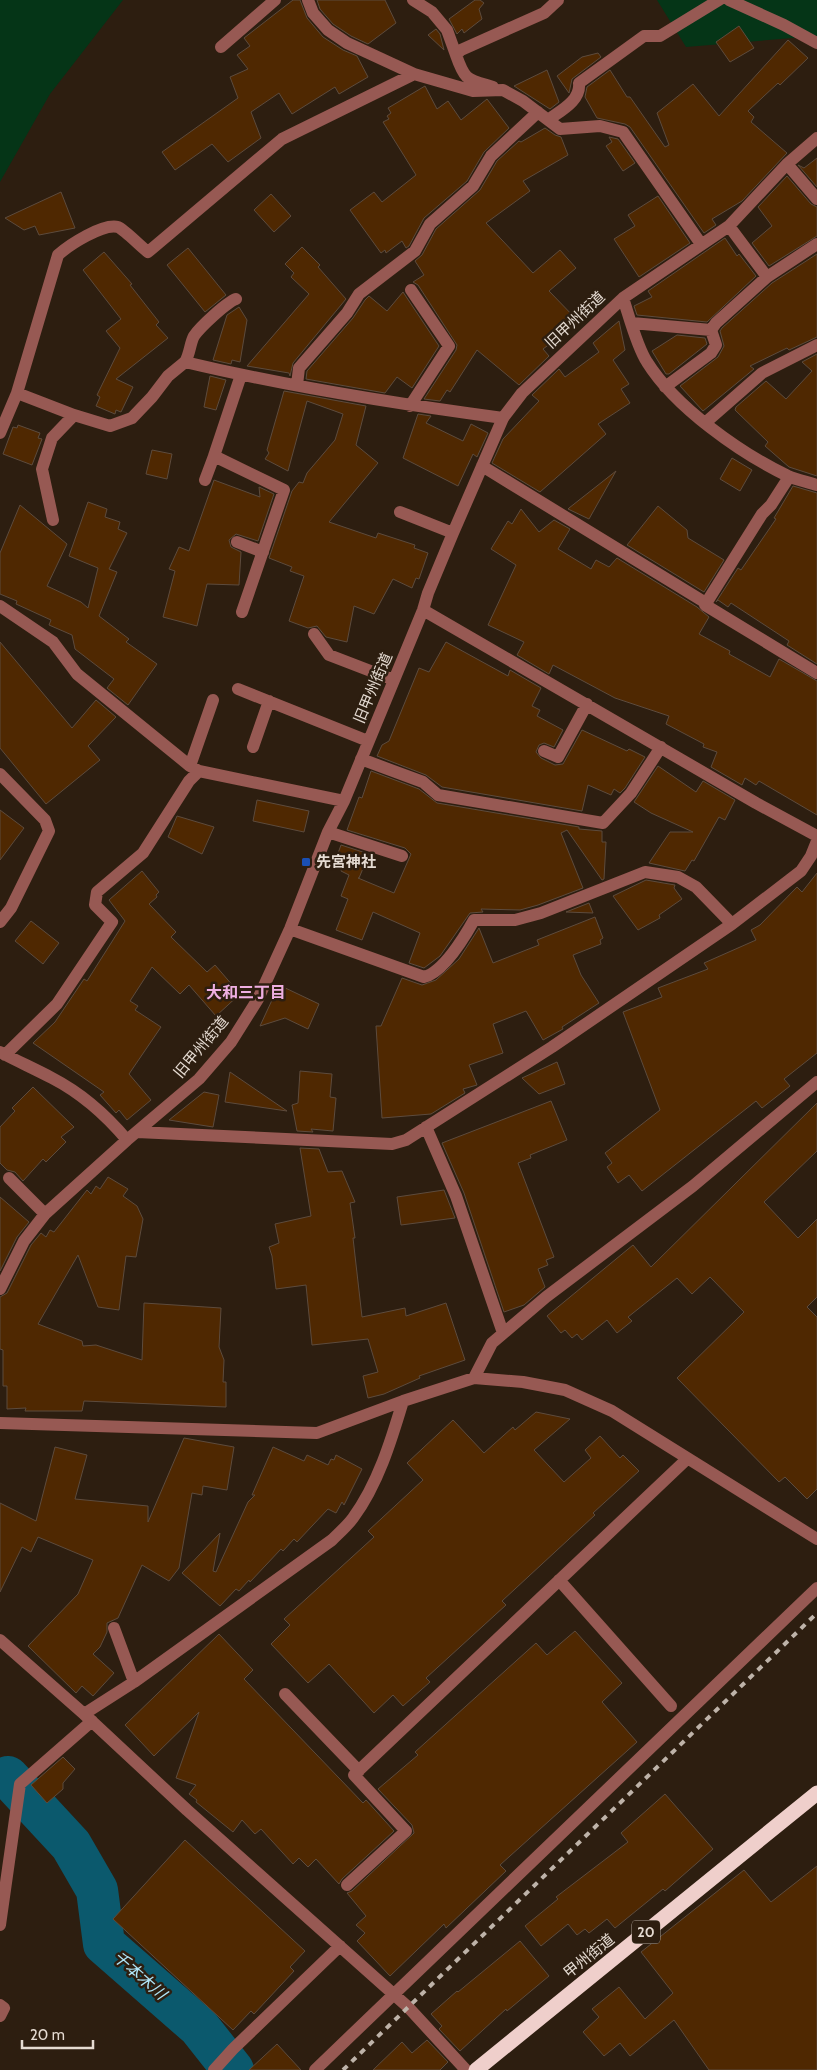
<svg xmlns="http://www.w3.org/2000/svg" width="817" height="2070" font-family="Cabin,'Noto Sans JP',sans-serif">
<rect width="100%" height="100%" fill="#2d1e10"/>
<!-- green -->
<path fill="#053517" d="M0,0h123l-73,94 -50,88z
M657,0h160v36l-131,11z"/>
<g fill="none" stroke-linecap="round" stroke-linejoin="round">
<!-- stream -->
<path stroke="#0b596d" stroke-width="7" d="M0,1777h8"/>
<!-- river -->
<path stroke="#0b596d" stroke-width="42" d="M8,1777l63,68 26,45 7,54 95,83 34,43"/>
</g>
<!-- building -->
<path fill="#4f2801" stroke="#5d4b3d" d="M293,0h7l7,18 16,19 20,13 14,6 11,21 -29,17 -4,-7 -43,27 -13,-21 -28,19 10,26 -33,24 -16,-18 -37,26 -13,-18 76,-54 -8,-21 18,-8 -11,-14 13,-9 -6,-8z
M317,0h68l11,23 -28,21 -17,-8 -18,-12 -13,-15z
M475,0h5l4,3 -5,6 3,10 -18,14 -2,-4 -5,5 -8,-15z
M739,26l15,22 -24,14 -14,-20z
M436,29l4,5 4,16 -16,-15z
M788,40l20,18 -28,27 -2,-2 -30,28 6,6 -3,5 36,31 -45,48 -30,18 4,6 -12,8 -74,-106 -5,-3 -28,-6 -12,-21 2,-10 23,-17 17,27h3l35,50 4,-2 -12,-32 36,-29 26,32z
M598,53l3,4 -29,22 -3,14 -12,-17 25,-19z
M547,70l12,32 -9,7 -36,-23z
M425,86l12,23 11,-8 13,19 26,-21 22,29 -25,24 -17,29 -43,37 -15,28 -3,2 -4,-7 -16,12 -1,-3 -4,3 -31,-43 24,-18 8,10 34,-27 -33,-53 6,-3 -2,-3 4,-3 -3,-5z
M545,128l10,7 6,2 7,18 -45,26 7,10 -44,32 47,50 27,-23 16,18 -27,23 30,31 -36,27 6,7 -30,29 -42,-35 -27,42 -3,-2 -7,11 -16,-2 32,-49 1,-5 -39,-60 -5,-3 11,-7 -9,-14 7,-6 14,-26 44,-39 17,-29 22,-20 2,1z
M609,137l9,2 17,24 -12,8 -17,-25 6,-4z
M817,158v29l-19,-22 6,3z
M787,176l24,28 6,3v29l-48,30 -17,-23 20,-17 -14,-19z
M61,192l14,36 -36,7 -4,-9 -11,4 -19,-12z
M271,194l20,22 -17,16 -20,-22z
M658,196l32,47 -51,34 -25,-38 21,-13 -7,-11z
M725,238l12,18 2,-2 17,22 -49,46 -70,-7 -3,-9 18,-9 -4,-6z
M302,247l18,18 -2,2 28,32 -53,64 -3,13 -1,-3 -42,-7 62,-72 -18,-17 3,-4 -9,-9z
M188,248l38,47 -21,17 -38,-47z
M104,252l28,32 -2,1 29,37 -3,3 12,13 -52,41 17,8 -12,25 -5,-2 -1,4 -19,-8 4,-9 -3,-2 23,-47 -14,-17 15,-12 -38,-49z
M817,254v83l-28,13 -2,-2 -37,18 4,3 -51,42 -23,-25 38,-29 6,-11 -4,-15 2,-3 50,-45z
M403,292l36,54 -27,42 -15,-11 -12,16 -79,-14 1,-8 46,-53 12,-18 4,-4 18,15z
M239,307l8,13 -7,42 -8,-2 -1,4 -18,-4 14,-45z
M619,321l6,29 -12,10 16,24 -8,5 9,14 -32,21 8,10 -66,58 -48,-29 11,-24 36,-38 -7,-6 27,-26 6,8 34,-25 -6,-9z
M677,335l28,3 2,6 -38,30h-3l-14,-23z
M817,354v122l-28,-9 -24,-21 3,-4 -33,-32 1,-3 30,-26 20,18 26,-28 -10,-9z
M210,376l16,4 -10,30 -12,-3z
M284,391l82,15 -10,39 22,18 -49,59 47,16 2,-5 37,12 -1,3 14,5 -9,26 -3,-1 -4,10 -19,-9 -19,35 -20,-8 -7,36 -21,-5 -9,-11 -9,2 -19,-7 15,-45 -14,-5 2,-4 -23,-9 23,-67 7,-9 4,1 4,-10 28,-33 8,-26 -36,-13 -19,70 -23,-12 4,-6 -2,-3z
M418,414l13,2 -5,7 37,18 8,-17 17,9 -11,24 -4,-3 -15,32 -55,-28z
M18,425l22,8 -2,5 4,1 -10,26 -29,-11 10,-27 4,1z
M152,450l20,4 -5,25 -21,-5z
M732,458l20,12 -12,21 -20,-12z
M616,471l-27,48 -21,-10 1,-1z
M214,480l46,17 -1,-10 15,7 -16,47 -22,-7 -7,6 2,7 10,5 -2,33 -32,-1 -10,42 -34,-9 12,-46 -6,-2 10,-22 10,4z
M793,486l24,7v171l-30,-19 2,-4 -58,-38 -3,4 -10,-7 -2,2 22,-34 3,2 35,-51 -2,-1z
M88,502l19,7 -2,8 15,5 -2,7 9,4 -18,36 8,3 -18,44 30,23 -3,3 31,22 -29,41 -21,-17 7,-9 -39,-30 -3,-14 -23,-10 2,-5 -35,-16 1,-3 -17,-7v-41l20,-48 47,39 -20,42 34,16 7,6 10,-40 -29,-12z
M658,506l29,24 1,8 36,22 -20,32 -77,-47z
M521,509l18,23 15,-12 16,9 -12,20 33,20 5,-9 13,7 8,-9 80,49 12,10 -10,17 31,17 -1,3 41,23 9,-18 38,22v134l-58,-34 -3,4 -11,-7 -3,7 -31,-18 6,-15 -14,-5 1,-3 -38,-20 3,-8 -54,-18 -62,-33 -4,9 -32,-19 7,-13 -36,-17 28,-60 -25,-16 17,-28 4,3z
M0,642l72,86 24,-28 20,17 -28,29 12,14 -54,44 -46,-56z
M446,642l62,34 2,-6 31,18 -9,18 8,4 -3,6 26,14 -9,17 -10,-4 -5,2 -3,7 5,6 14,7 8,-1 19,-34 45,21 2,-2 16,8 -20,31 -5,5 -6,-4 -3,6 -23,-10 -6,26 -140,-24 -16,-12 -49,-19 5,-11 7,-4 30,-73 10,4z
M658,766l38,26 7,-11 32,19 -10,20 -6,-3 -25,44 -2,-1 -7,11 -36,-8 21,-31h23l-42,-19 -17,-11z
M371,771l48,18 18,14 142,24v2l23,2v11h4l-2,37 -2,1 -35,-50 -6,3 22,55 -45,17 -18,5 -39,-1 2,3 -13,1 -30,43 -16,12 -15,-5 11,-30 -47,-21 -11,28 -26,-10 12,-31 -7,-3 8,-21 -8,-4 5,-12 -9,-3 4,-11 28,9 -10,24h-1l36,15 17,-39 -6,-6 -58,-18 12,-33 3,1z
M257,800l52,11 -5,21 -51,-11z
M0,810l24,18 -24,32z
M177,816l37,11 -12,27 -34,-17z
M142,871l17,21 -3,3 1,2 -8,7 27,28 -5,5 36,35 8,-7 25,29 -24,22 -27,-31 -9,9 -28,-27 -22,34 8,5 -3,4 26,17 -32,47 22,26 -24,20 -8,-10 -3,3 -16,-18 4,-3 -71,-49 22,-21 29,-43 3,2 38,-60 -16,-21z
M817,873v180l-33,26 6,7 -28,22 -6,-7 -114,90 -13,-16 -11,8 -11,-16 5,-4 -7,-10 55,-43 -37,-98 39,-15 -4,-9 50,-19 -4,-6 52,-23 -5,-10 9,-5 37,-38 5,5z
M646,880l29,5 -1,3 8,11 -23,16 1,3 -22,12 -25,-34z
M589,903l4,10 -27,-1z
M595,917l8,21 -3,2 1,4 -28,11 8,20 18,28 -37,24 1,2 -20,11 -17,-29 -33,13 10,29 -34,12 8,20 -14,4 2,4 -34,21 -49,4 -6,-92h5l21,-48 20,7 14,-5 23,-21 20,-31 14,35 46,-18 -2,-5z
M31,921l28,22 -16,21 -28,-23z
M279,985l40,19 -11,25 -23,-11 -25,8z
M557,1062l8,22 -26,10 -17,-16z
M300,1071l32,3 -2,23 6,1 -3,33 -22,-2 2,3 -16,-1 -5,-26 6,-2z
M230,1072l57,39 -62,-9z
M33,1087l41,40 -13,10 5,5 -20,20 -3,-3 -20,22 -8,-9 -8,-2 -7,-7v-36l15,-16 -3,-3z
M204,1092l15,3 -6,32 -44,-7z
M551,1101l16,39 -37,15 1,3 -13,5 36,94 -8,3 2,5 -10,4 7,18 -21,18 -20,7 -40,-119 -22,-50z
M817,1103v48l-53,51 34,36 19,-19v78l-10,10 10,10v172l-10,10 -22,-22 -6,5 -102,-104 67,-66 -34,-35 -18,17 -15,-16 -49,39 4,4 -15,12 -10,-13 -25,20 -5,-6 -5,4 -7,-8 -4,3 -14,-17 86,-71 18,22z
M300,1148l19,1 9,23 14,-1 13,31 -5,1 5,35h-2l9,79 43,-9 1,8 40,-13 19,57 -46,16 1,2 -36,16 -16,4 -5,-22 15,-4 -10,-33 -56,6 -6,-60 -30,4 -4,-33 -3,-9 10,-4 -4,-19 36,-8z
M108,1177l20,12 -5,7 14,10 6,13 -7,38 -10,-1 -7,54 -21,-3 -20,-52 -40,69 44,17 1,5 13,-1 46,15 2,-57 77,5 -2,39 5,13 -1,22h3v25l-142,-6 -2,10h-57l1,-3 -19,1v-23h-4v-36l-3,-1v-52l7,-4 24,-48 10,-12 5,4 4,-7 4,2 33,-42 4,4 5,-8 4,3z
M444,1190l11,28 -54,7 -4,-28z
M0,1197l29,25 -12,15 -17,34z
M536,1412l34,7 -36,31 30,32 27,-24 -6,-8 15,-14 20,22 3,-3 16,16 -46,42 2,2 -93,86 4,4 -80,73 4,4 -27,24 -10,-11 -19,18 -45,-49 -21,19 -37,-39 19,-19 -6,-6 90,-82 -6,-6 55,-51 -16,-17 46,-43 31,33 29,-26 2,3z
M184,1438l50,9 -7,43 -24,-4 -1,9 -10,-2 -13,75 -10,13 -27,-16 -24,53 -11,5v9l-7,15 -7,7 21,19 -21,23 -11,-10 -6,7 -48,-47 50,-52 15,-34 -55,-23 -7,15 -9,-5 -22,45v-89l36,18 19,-74 32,8 -12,44 73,7v16z
M273,1447l31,14 3,-6 21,10 3,-6 3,1 2,-5 26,14 -18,36 -2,-3 -6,11 -8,-4 -31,33 -3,-3 -11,12 -2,-2 -31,33 -1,-2 -10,11 -3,-2 -16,17 -38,-33 38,-40 -7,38 3,1 32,-70 7,-7h-3z
M575,1631l47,52 -20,19 35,40 -137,123 6,6 -60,57 -2,-4 -54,52 -33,-35 8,-8 -9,-8 10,-9 -19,-23 5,-2 62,-58 -2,-8 -34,-36 40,-34 -3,-3 121,-109 11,12z
M219,1634l34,36 -9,9 119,124 3,-3 28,31 -52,48 -3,5 -23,-25 -8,8 -9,-9 -6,6 -32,-35 -6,5 -13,-14 -9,12 -37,-30 1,-2 -8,-6 7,-9 -20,-7 23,-66 -45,44 -29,-31z
M63,1757l12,12 -12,14v6l-16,14 -16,-18z
M665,1794l48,55 -48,42 -2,-2 -48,39 -8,-9 -18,14 -4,-4 -8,6 -9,-11 -27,22 -16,-20 33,-27 -2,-2 72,-55 -7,-9z
M185,1840l120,111 -15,16 4,4 -40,43 -3,-3 -18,19 -120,-111z
M817,1866v204h-108l-35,-50 -44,36 -10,-13 -16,13 -21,-24 16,-15 -7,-8 27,-22 26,32 28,-26 -32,-41 103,-82 27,32z
M520,1941l29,35 -42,35 -1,-2 -46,42 -21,-22 3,-3 -11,-12 26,-23 1,1z
M427,2040l21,22 -8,8h-67l29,-28 10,11z
M277,2044l24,26h-52z"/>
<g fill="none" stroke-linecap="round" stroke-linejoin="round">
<!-- minor -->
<path stroke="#975953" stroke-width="12" d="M308,0l5,13 15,17 19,13 67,31 59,17 30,-1 20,11 37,28 40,-3 23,6 78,112
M413,0l19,12 15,18 9,25
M729,0l55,25 33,18
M221,47l54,-47
M493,87c-26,-8 -28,-6 -37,-32l5,-5 83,-37 14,-13
M548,120c12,-9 33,-19 31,-37l65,-47h16l59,-36
M787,164l30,35
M729,226l38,51
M623,298c6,18 14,49 24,64 28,45 93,91 141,114 9,4 20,6 29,9
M632,323l79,7
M185,362c5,-8 5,-19 9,-26 6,-9 33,-34 42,-37
M241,375l-27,81 70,34 -42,122
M297,385l2,-17 48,-55 12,-19 56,-43 15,-27 43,-38 18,-30 47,-44
M665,387l46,-34 5,-8 -5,-15 5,-7 51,-46 50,-33
M17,393l57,22 36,11 22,-8 20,-21 16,-21 17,-14c105,25 212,42 318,56
M410,406l39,-60 -38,-56
M705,423l57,-50 55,-28
M0,433l17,-40 41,-138c11,-10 45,-32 60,-28 7,3 23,20 30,25l134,-113 132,-65
M482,466l224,137
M789,477l-18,28 -9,9 -57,91 112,68
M205,480l9,-24
M400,512l53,21
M53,520l-11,-51 10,-31 22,-23
M237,542l26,10
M0,606l53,36 24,32 113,92 9,5 145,30
M423,610l333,193 61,33
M314,634l15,21 65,25
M238,689l130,52
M253,747l16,-46
M544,751l14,6 29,-53
M361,759l62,23 15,13 165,28 28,-30 30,-46
M190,766l23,-66
M0,774l45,46 4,11 -38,77 -11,14
M328,832l74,24
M290,929l134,48c19,-5 40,-39 50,-57h41l26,-7 104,-41 33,5 18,10 36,37
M0,1052c17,9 35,17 52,26 29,15 54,37 75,62
M5,1055l52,-51 55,-82 -17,-17 2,-13 46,-39 46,-72 10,-10
M426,1127l30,69 47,137
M137,1132l255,12 14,-4 146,-93 180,-123 69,-53 10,-15 6,-15
M9,1178l36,36
M0,1289l24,-48 21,-27 82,-74 72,-61 32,-37 27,-43 32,-70 38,-97 16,-31 79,-191 5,-17 25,-60 50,-115 19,-25 101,-95 106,-72 58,-62 30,-26
M474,1378l18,-35 54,-46 147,-111 124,-104
M0,1423l317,10 86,-32 71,-23 49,4 42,8 47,21 205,128
M559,1580l112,126
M114,1628l20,54
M0,1640l84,74 103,96 221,197 58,63
M285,1694l74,77
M84,1714l50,-32 198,-142c7,-7 15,-14 21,-22 25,-34 38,-77 50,-117
M347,1885l59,-54 -52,-56 333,-316
M0,1925l20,-141 72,-63
M0,2005l4,3 -4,8
M214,2070l19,-21 107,-103
M315,2070l502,-482"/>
<!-- highway -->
<path stroke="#efcfcb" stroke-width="15" d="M476,2070l341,-277"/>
<!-- rail -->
<path stroke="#beb3a9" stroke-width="4" stroke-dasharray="6 6" stroke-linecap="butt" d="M343,2070l474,-457"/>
</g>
<!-- markers -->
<rect fill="#1a4fb4" stroke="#2d1e10" stroke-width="2" x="301" y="857" width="10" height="10" rx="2.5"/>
<g text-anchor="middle" stroke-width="5" stroke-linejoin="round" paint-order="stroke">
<!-- shield labels -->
<rect fill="#2d1e10" stroke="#aea298" stroke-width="1" x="632" y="1920.5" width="28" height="23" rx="4"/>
<g font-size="14" font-weight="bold" fill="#e5dbd2">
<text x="646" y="1937">20</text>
</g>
<!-- street labels -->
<g font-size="15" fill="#e5dbd2" stroke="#2d1e10">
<text transform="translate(575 320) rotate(-43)" y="5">旧甲州街道</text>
<text transform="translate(373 688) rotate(-67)" y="5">旧甲州街道</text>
<text transform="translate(201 1047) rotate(-50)" y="5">旧甲州街道</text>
<text transform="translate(589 1956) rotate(-39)" y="5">甲州街道</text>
</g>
<!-- poi labels -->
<g font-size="15" font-weight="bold" fill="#e5dbd2" stroke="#2d1e10" text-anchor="start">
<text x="316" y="867">先宮神社</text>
</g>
<!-- neighbourhood labels -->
<g font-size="16" font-weight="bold" fill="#efafe2" stroke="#2d1e10">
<text x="246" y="998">大和三丁目</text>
</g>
<!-- water labels -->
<g font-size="16" font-style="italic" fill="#afe6f9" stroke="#2d1e10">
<text transform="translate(140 1975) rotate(41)" y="6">千本木川</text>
</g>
</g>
<!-- scale -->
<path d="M22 2040v8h71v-8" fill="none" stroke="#e5dbd2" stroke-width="2.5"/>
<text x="30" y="2040" font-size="15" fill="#e5dbd2" stroke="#2d1e10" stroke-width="4" paint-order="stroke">20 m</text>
</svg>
